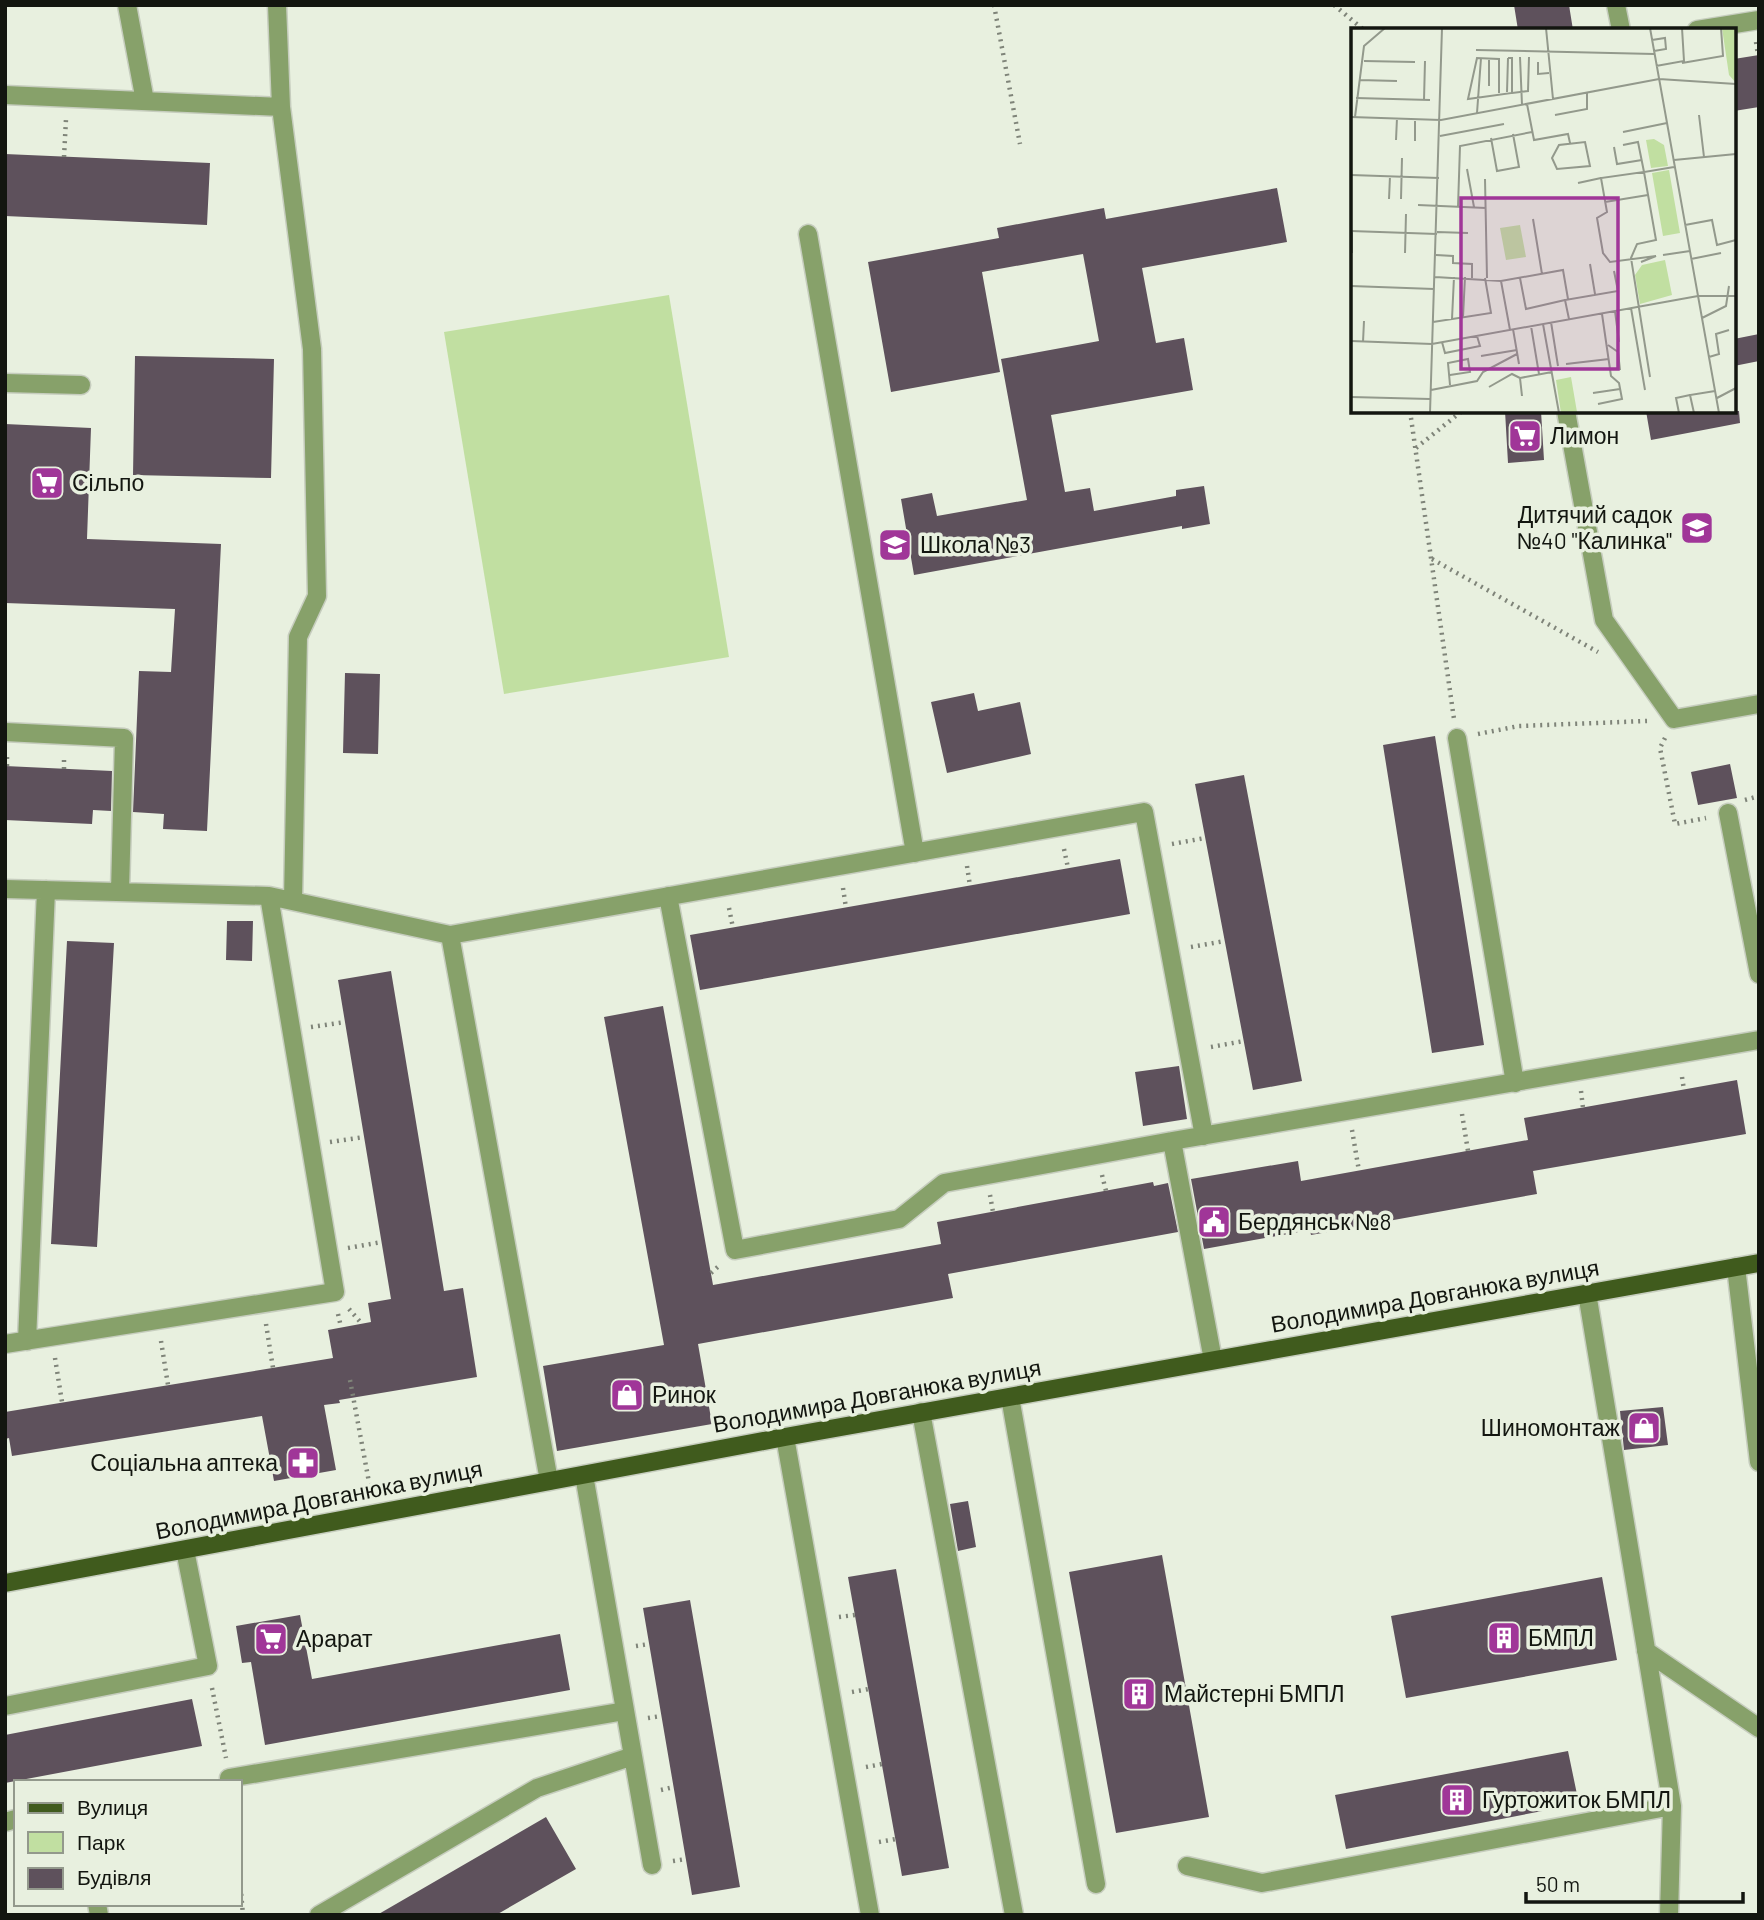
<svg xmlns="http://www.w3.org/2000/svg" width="1764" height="1920" font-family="Barlow,sans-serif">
<rect width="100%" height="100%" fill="#e8f0df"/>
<!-- green -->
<path fill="#c1dfa1" d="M669,295l60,362 -225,37 -60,-362z"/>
<!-- building -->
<path fill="#5e515c" d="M1514,5h55l4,25h-55z
M1759,55v52l-25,4v-52z
M5,154l205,9 -3,62 -202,-9z
M1277,188l10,54 -145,26 14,75 28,-5 9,52 -142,25 14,77 25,-4 4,23 82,-15v-6l28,-4 6,38 -28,5v-3l-268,49 -13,-76 31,-6 5,23 90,-16 -26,-141 98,-18 -16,-87 -101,18 18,100 -109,20 -23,-130 131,-24 -2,-10 107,-20 2,11z
M1759,334v27l-25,5v-27z
M135,356l139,3 -3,119 -138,-3z
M1505,411h36l3,49 -36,3z
M1646,411h93l1,12 -89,17z
M5,424l86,4 -4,111 134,5 -14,287 -44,-2 1,-15 -31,-2 6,-141 32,1 4,-63 -170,-6z
M345,673l35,1 -2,80 -35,-1z
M974,693l4,18 42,-9 11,52 -84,19 -16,-71z
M1435,736l49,309 -52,8 -49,-308z
M1730,764l7,34 -39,7 -7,-33z
M5,766l107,5 -1,40 -18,-1 -1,14 -87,-4z
M1244,775l58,306 -49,9 -58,-306z
M1120,859l10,55 -430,76 -10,-55z
M227,921h26l-1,40 -26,-1z
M67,941l47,2 -17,304 -46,-3z
M391,971l53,320 19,-3 14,89 -138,23 1,3 -16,2 12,65 -62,11 -12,-65 -250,40 -3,-18 -4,1v-27l328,-54 -5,-28 43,-8 -3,-19 23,-4 -53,-319z
M663,1006l50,279 228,-41 -4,-22 216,-40 1,4 14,-3 10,49 -230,42 5,24 -255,46 14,80 -155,27 -14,-85 121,-21 -60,-328z
M1179,1066l8,53 -44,7 -8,-54z
M1737,1080l9,54 -213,37 4,23 -226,41 -1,-5 -106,19 -13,-70 107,-18 3,20 227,-41 -4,-22z
M1663,1407l5,38 -44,5 -4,-39z
M968,1501l8,46 -18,4 -8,-47z
M1162,1555l47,262 -93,16 -47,-261z
M896,1569l53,299 -47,8 -54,-299z
M1602,1577l15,83 -211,38 -15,-82z
M690,1600l50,287 -48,8 -49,-287z
M300,1615l12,64 248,-45 10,56 -305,55 -14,-83 -9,1 -6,-37z
M192,1699l10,47 -197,37v-48z
M1568,1751l11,53 -233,45 -11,-54z
M546,1817l30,52 -80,46h-119z"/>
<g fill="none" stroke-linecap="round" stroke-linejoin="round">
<defs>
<path id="minor" d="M127,5l18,96
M277,5l4,102 31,242 5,247 -19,41 -5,264
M1616,5l5,25
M1697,30l62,-10
M5,95l276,12
M808,234l107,619
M5,383l76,2
M1566,411l38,209 70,99 85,-15
M5,732l119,6 -4,154
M1457,738l58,345
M1728,813l31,161
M5,889l264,7 181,39 694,-123 60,324
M668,896l67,354 164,-31 45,-36 228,-42
M450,935l99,546
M1736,1267l23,195
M1587,1293l85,513 -3,109
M27,1341l19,-451
M5,1344l330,-52 -66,-396
M1213,1360l-41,-219 587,-101
M1010,1397l86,487
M921,1412l93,503
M785,1437l85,478
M584,1475l68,390
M1646,1651l113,77
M5,1706l203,-40 -23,-116
M229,1778l396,-67
M5,1822l11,-3
M1187,1866l75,17 410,-77
M97,1904l2,11
M319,1915l218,-127 96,-32"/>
<path id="major" d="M5,1583l780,-146 974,-174"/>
</defs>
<!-- minor casing -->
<use href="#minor" stroke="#c6cdbe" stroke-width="21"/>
<!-- major casing -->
<use href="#major" stroke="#c6cdbe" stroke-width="21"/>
<!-- path -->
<path stroke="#7f8479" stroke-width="4.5" stroke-dasharray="2 5" stroke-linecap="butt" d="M994,5l26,139
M1334,5l30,25
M1756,42l2,13
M64,157l2,-38
M1410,411l44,308
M1416,448l46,-37
M1432,559l166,93
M1478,734l41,-8 128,-5
M1665,738l-5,10 15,76 31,-6
M7,766v-13
M64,769v-13
M1745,800l14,-4
M1172,844l33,-6
M1064,849l4,19
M967,866l3,20
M843,888l3,20
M729,908l4,20
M1191,947l34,-6
M311,1027l34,-5
M1211,1047l33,-6
M1682,1077l2,13
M1581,1091l2,17
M1462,1114l6,37
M1352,1130l7,41
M330,1142l34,-5
M1102,1175l4,16
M990,1195l3,17
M348,1248l34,-6
M711,1273l10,-9
M349,1309l13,15
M338,1314l3,13
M266,1324l7,44
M161,1341l7,44
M55,1358l7,44
M350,1380l21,113
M839,1617l16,-2
M636,1646l13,-2
M212,1688l14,70
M852,1692l17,-3
M648,1718l13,-2
M866,1767l16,-3
M661,1790l13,-3
M879,1842l17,-3
M673,1861l13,-2
M240,1880l3,35"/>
<!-- minor -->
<use href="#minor" stroke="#87a16a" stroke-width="18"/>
<!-- major -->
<use href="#major" stroke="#405b1d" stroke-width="18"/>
</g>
<!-- icons -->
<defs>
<symbol id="supermarket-square" viewBox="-11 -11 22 22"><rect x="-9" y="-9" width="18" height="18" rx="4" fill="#a03698" stroke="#e8f0df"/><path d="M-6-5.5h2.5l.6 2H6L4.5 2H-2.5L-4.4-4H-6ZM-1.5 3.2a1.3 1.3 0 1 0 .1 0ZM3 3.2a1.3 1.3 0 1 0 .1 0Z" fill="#fff"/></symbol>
<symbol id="school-square" viewBox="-11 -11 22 22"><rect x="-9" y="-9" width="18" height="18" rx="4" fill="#a03698" stroke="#e8f0df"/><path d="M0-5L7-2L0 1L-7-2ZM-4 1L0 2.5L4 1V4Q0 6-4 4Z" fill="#fff"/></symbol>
<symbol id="civic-square" viewBox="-11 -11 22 22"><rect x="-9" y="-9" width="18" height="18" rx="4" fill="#a03698" stroke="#e8f0df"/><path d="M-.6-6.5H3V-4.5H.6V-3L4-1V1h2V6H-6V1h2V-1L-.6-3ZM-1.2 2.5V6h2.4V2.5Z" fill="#fff"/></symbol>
<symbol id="shop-square" viewBox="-11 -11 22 22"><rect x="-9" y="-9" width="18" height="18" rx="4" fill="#a03698" stroke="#e8f0df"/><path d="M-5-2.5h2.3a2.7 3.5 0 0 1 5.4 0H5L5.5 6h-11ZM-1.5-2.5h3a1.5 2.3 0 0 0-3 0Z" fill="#fff"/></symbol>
<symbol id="pharmacy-square" viewBox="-11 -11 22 22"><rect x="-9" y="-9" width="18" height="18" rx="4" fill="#a03698" stroke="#e8f0df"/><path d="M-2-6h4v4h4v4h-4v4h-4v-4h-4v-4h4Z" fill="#fff"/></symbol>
<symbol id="building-square" viewBox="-11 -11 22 22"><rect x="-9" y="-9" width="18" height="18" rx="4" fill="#a03698" stroke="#e8f0df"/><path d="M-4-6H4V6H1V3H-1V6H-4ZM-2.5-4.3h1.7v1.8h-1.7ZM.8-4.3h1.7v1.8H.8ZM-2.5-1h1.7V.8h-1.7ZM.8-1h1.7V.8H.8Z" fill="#fff"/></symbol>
</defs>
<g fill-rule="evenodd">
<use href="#supermarket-square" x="1506" y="417" width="38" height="38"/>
<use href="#supermarket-square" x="28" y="464" width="38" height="38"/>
<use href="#school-square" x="1678" y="509" width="38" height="38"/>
<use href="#school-square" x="876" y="526" width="38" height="38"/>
<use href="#civic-square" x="1195" y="1203" width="38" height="38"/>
<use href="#shop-square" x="608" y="1376" width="38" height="38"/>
<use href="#shop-square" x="1625" y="1409" width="38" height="38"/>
<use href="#pharmacy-square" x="284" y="1444" width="38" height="38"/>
<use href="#building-square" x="1485" y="1619" width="38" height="38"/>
<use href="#supermarket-square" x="252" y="1620" width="38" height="38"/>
<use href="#building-square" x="1120" y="1675" width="38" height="38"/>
<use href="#building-square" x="1438" y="1781" width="38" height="38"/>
</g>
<g text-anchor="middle" stroke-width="7" stroke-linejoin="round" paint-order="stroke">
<!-- poi labels -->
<g font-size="23" fill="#131610" stroke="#e8f0df" text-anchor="start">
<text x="1550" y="444">Лимон</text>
<text x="72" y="491">Сільпо</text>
<text x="1672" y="523" text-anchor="end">Дитячий садок<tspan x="1672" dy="26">№40 "Калинка"</tspan></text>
<text x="920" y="553">Школа №3</text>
<text x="1238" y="1230">Бердянськ №8</text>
<text x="652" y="1403">Ринок</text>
<text x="1620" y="1436" text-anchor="end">Шиномонтаж</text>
<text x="278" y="1471" text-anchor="end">Соціальна аптека</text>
<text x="1528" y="1646">БМПЛ</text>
<text x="296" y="1647">Арарат</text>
<text x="1164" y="1702">Майстерні БМПЛ</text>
<text x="1482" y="1808">Гуртожиток БМПЛ</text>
</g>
<!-- street labels -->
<g font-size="23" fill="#131610" stroke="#e8f0df">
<text transform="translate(1435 1296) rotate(-10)" y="8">Володимира Довганюка вулиця</text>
<text transform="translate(877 1396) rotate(-10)" y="8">Володимира Довганюка вулиця</text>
<text transform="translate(319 1500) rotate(-11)" y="8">Володимира Довганюка вулиця</text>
</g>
</g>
<!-- overview -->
<g transform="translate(1351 28)">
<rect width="385" height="385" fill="#e8f0df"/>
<path d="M371,0h14v55l-7,-8zM303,111l10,6 4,21 -17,2 -5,-28zM318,142l11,63 -17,3 -11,-63zM169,197l6,32 -20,3 -6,-32zM314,232l7,35 -32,9 -5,-29 7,-10zM220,349l6,35 -16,1 -5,-33z" fill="#c1dfa1"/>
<path fill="none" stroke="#93998c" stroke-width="2" d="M195,0l7,71M299,0l69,385M301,12l13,-2 1,11 -12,2M125,22l178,4M169,29l2,48M13,33l51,1M187,34v12l11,-1M331,35l41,-7 -2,-28M305,38l28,-5 -2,-33M8,52l38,1M138,58v-27M156,64l1,-34M148,65v-34l-22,-1 -9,41 44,-6v-35h-4M161,65l16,-2 1,-34M5,70l74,2M73,72l1,-39M176,76l7,36 34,-6 2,9M126,85l4,-55M204,87l32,-6v-16M348,87l5,42M0,89l90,3 218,-41 77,5M4,89l9,-71 21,-18M272,104l44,-9M89,108l64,-12M140,110l6,33 22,-4 -6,-33M45,112l1,-22M64,113v-22M234,114l5,24 -33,3 -5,-11 7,-13zM272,117l15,-3 6,30 -43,6 6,34 -10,6 6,35 7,9 46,-6 -15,6M263,119l3,17 25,-4M323,132l62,-6M116,141l7,38M0,147l88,3M134,151l2,99M227,155l23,-5M38,171l1,-23M50,171l1,-41M254,174l43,-7M67,177l68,3M107,179l2,-61 72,-14M182,191l9,55M334,197l27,-5 5,25 19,-5M0,203l86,3M86,204l31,1M1,225v-22M54,225l1,-39M85,227l17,1v7l19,1v14M312,227l27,-4M340,231l30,-6M239,236l5,30M84,249l66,4 62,-11 5,29M169,250l6,31 39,-9M150,253l9,49M0,258l83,3M347,268h38M280,280l14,82M264,283l4,31M112,289l2,-40M351,290l24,-12 3,-20M101,291l2,-42M218,291l-4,-19 53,-9 -4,-20M82,294l58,-9 -6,-35M200,294l7,44M192,296l16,89M180,298l8,48M162,301l6,35M0,313l81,3 266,-48M12,314l1,-21M91,314l3,11 35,-7 -3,-10M257,317l10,7 2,18M130,328l36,-6M358,329l10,-3 -3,-20 13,-4M215,336l43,-5M299,349l-19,-119 6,-14 19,-4 -12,-68 30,-5M99,357l-2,-22 20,-4 2,13 -20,3M138,359l23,-13 8,4M80,362l46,-9 6,-9 34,-18M242,365l27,-4M171,368l-2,-18 32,-6M0,369l79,2M366,370l19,-10M247,376l24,-5 -3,-16 -8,-7 -9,-62M79,385l12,-385M328,385l-3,-15 14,-3M343,385l-4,-18 25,-4"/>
<path fill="#a03698" fill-opacity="0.15" stroke="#a03698" stroke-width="3.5" d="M110,170h157v171h-157z"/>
<rect width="385" height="385" fill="none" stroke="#131610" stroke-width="3.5"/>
</g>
<!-- border -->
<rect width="1764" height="1920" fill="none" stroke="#131610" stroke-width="14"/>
<!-- legend -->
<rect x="14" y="1780" width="228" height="126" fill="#e8f0df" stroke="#93998c" stroke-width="2"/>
<rect x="28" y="1803" width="35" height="10" fill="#405b1d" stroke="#93998c" stroke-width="2"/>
<text x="77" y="1815" font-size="21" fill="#131610">Вулиця</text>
<rect x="28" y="1832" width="35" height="21" fill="#c1dfa1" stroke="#93998c" stroke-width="2"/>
<text x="77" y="1850" font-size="21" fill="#131610">Парк</text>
<rect x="28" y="1868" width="35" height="21" fill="#5e515c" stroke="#93998c" stroke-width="2"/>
<text x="77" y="1885" font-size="21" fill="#131610">Будівля</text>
<!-- scale -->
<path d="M1526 1892v10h217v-10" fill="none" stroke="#131610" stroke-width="3.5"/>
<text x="1536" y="1892" font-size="21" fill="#131610" stroke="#e8f0df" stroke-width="5" paint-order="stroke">50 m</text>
</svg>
